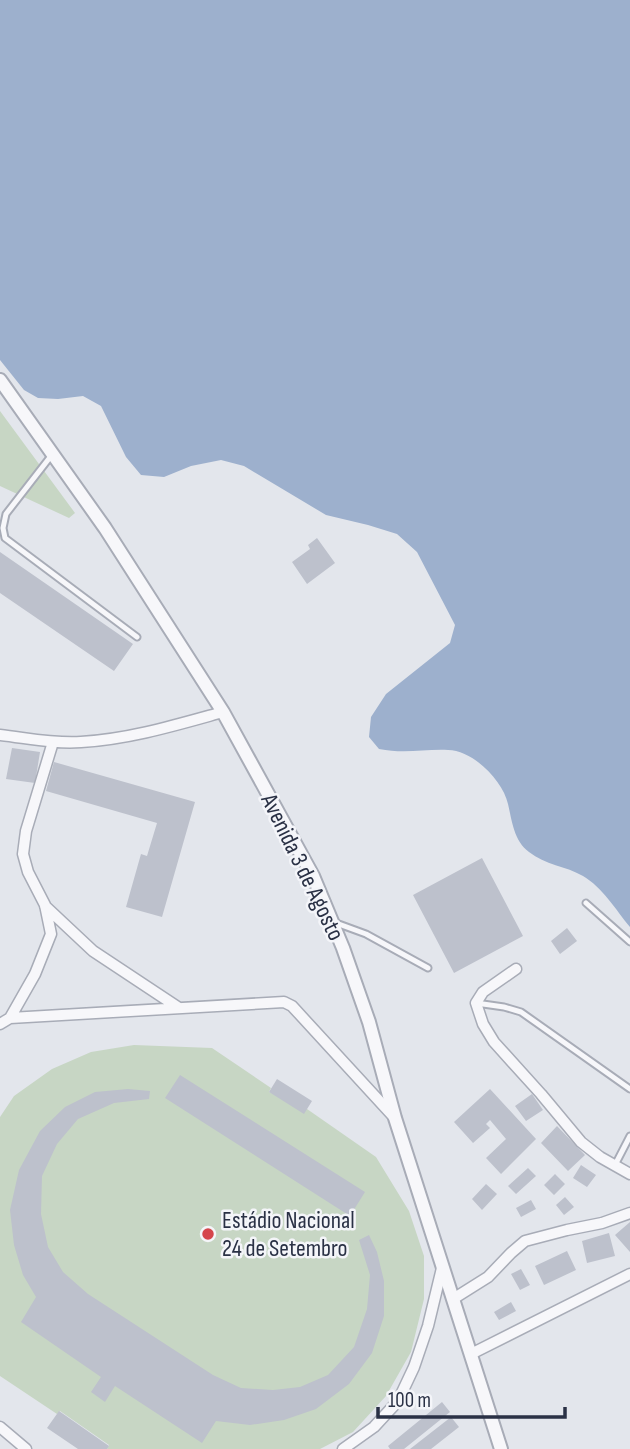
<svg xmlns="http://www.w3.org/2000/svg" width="630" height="1449" font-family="'Sofia Sans Condensed',sans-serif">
<rect width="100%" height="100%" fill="#e3e6ec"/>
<!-- green -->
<path fill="#c7d6c4" d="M0,411l75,102 -6,5 -69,-32z
M134,1045l78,3 59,40 -2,4 38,17 69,48 33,54 15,45v43l-13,53 -25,44 -33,36 -33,17h-213l2,-4 -49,-34 -3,3 -57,-38v-259l14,-21 38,-27 39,-17z"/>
<!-- water -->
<path fill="#9db0cd" d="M0,0h630v927c-14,-17 -28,-40 -47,-51 -17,-10 -38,-11 -54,-24 -15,-11 -17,-31 -21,-48 -5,-23 -35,-54 -60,-54 -24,-1 -44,4 -69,-1l-10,-12 2,-20 15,-23 64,-51 5,-18 -38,-73 -20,-18 -29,-9 -42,-10 -82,-49 -23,-6 -30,6 -27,11 -23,-2 -15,-18 -25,-51 -18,-10 -25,3 -20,-1 -14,-8 -24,-30z"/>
<!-- building -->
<path fill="#bdc1cc" d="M317,538l18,25 -28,21 -15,-22 18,-13 -2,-4z
M0,552l133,92 -19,27 -114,-78z
M12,748l28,4 -5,31 -29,-4z
M54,762l141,40 -33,115 -36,-10 15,-53 6,2 10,-33 -111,-32z
M482,858l41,78 -69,37 -41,-78z
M567,928l10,13 -17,13 -9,-13z
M180,1075l185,117 -15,24 -185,-118z
M277,1079l35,22 -8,13 -35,-22z
M128,1089l22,2 -1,8 -35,4 -36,16 -21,25 -15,32 -1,38 7,33 15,25 25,22 125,81 28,13 32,2 27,-3 28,-12 26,-28 13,-38 3,-34 -11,-35 10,-5 8,17 7,29v35l-12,37 -23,31 -33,25 -32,11 -34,5 -34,-4 -14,22 -87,-57 -10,16 -14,-10 10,-15 -80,-55 15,-25 -13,-22 -9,-30 -4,-35 9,-40 21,-39 25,-24 30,-15z
M490,1089l46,50 -35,35 -15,-16 20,-19 -16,-19 -4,4 4,4 -17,15 -19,-21z
M532,1094l11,16 -17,11 -11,-15z
M557,1126l28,29 -17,16 -27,-28z
M581,1165l15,10 -9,12 -14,-9z
M528,1168l8,8 -20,18 -8,-8z
M555,1174l10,10 -11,11 -10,-10z
M486,1184l11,10 -15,16 -10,-11z
M565,1197l9,10 -10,8 -8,-10z
M531,1200l5,9 -15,8 -5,-9z
M630,1222v30l-15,-17z
M609,1233l6,23 -28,7 -5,-22z
M567,1251l9,19 -32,15 -9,-19z
M521,1269l9,16 -10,5 -9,-16z
M511,1302l5,9 -17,9 -5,-8z
M442,1402l8,10 -46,37h-14l-2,-3z
M59,1411l50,35 -2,3h-29l-31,-21z
M451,1417l8,10 -28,22h-21z"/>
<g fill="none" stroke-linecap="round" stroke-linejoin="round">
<defs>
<path id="service" d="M51,456l-45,58 -3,14 2,10 132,99
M586,903l44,39
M336,923l30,11 62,34
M476,1003l28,4 17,5 109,77
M615,1165l15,-29"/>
<path id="minor" d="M0,735c27,3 54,9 81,7 49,-3 95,-17 142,-30
M45,906l48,45 86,57
M516,969l-33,23 -7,11 7,21 11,18 47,52 40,48 19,15 30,17
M10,1018l274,-16 8,4 102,111
M0,1024l10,-6 25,-44 16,-40 -6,-29 -17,-33 -5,-18 3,-23 27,-89
M453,1299l35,-22 23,-24 14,-12 42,-11 35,-7 28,-10
M471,1354l159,-80
M0,1427l26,22
M343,1449l31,-22 24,-26 16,-34 14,-41 14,-58"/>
<path id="tertiary" d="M0,380l105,148 118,184 90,164 30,72 26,74 26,96 106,331"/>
</defs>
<!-- service casing -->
<use href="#service" stroke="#a8acb7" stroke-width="9"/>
<!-- minor casing -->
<use href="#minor" stroke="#a8acb7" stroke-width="13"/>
<!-- tertiary casing -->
<use href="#tertiary" stroke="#a8acb7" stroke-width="16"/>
<!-- service -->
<use href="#service" stroke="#f7f7fa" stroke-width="5"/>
<!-- minor -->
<use href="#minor" stroke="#f7f7fa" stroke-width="10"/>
<!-- tertiary -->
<use href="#tertiary" stroke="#f7f7fa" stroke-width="12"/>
</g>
<!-- markers -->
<circle fill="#d5454c" stroke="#f4f5f9" stroke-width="2.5" cx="208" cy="1234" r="7"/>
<g text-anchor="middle" stroke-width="5" stroke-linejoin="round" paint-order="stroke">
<!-- street labels -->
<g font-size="24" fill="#2a3145" stroke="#f4f5f9">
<text transform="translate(303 867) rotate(64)" y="8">Avenida 3 de Agosto</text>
</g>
<!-- poi labels -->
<g font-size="24" fill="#2a3145" stroke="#f4f5f9" text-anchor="start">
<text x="222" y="1228">Estádio Nacional<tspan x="222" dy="28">24 de Setembro</tspan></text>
</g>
</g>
<!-- scale -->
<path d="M378 1407v10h187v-10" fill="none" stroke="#2a3145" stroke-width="3.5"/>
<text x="388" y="1407" font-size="21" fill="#2a3145" stroke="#f4f5f9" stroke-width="5" paint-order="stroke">100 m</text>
</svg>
